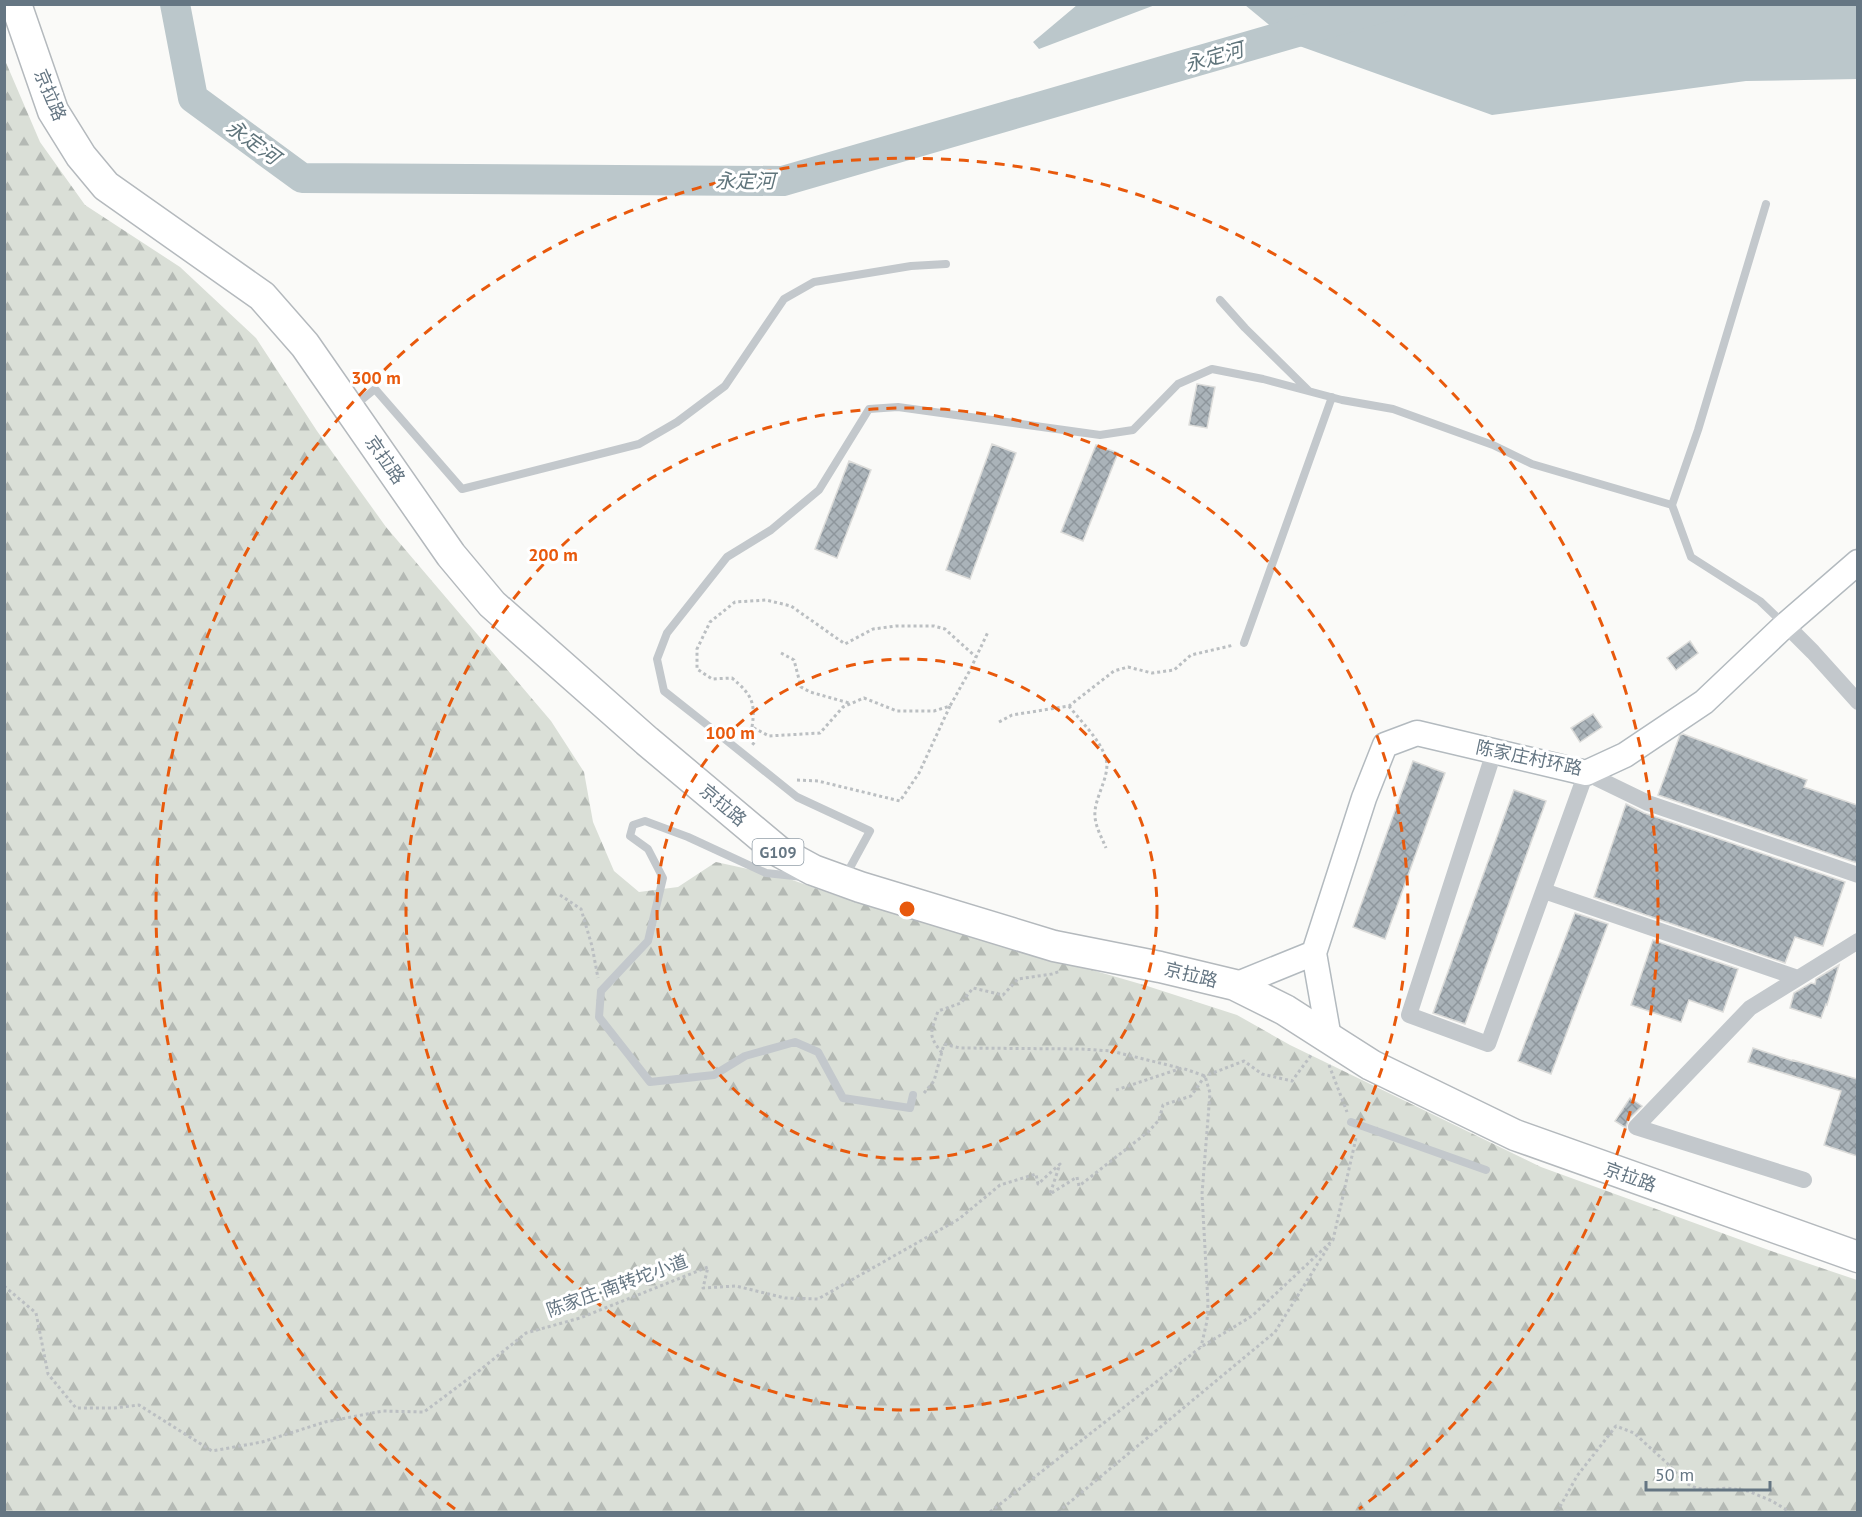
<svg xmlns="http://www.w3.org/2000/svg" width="1862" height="1517" font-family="'PT Sans','Noto Sans SC',sans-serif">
<defs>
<pattern id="forest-firs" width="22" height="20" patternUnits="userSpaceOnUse" patternTransform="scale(1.5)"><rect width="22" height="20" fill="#dadfd7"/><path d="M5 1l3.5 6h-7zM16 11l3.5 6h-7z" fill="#b4b9b4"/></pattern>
<pattern id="building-cross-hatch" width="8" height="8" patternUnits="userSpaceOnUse" patternTransform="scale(1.5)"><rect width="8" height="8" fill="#aab3b9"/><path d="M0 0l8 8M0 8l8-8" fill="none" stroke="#8e969c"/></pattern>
</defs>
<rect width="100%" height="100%" fill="#fafaf8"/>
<!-- forest -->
<path fill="url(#forest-firs)" d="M4,58l36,84 45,63 95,62 76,71 61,93 69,96 165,194 33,51 9,50 21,49 25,21 39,-5 38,-25 68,15 56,20 304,88 93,30 53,30 251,122 233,85 83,28v232h-1852z"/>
<!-- water -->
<path fill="#bbc7cb" d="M1077,5v-1l78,1 -116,44 -6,-7z
M1245,5h612v74l-111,2 -254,34 -201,-72z"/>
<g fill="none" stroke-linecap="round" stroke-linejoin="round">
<!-- river -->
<path stroke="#bbc7cb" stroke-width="30" d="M175,4l18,94 109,80 481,3 611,-177"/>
</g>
<!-- building -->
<path fill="url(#building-cross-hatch)" stroke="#dcdcda" stroke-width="1.5" d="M1197,384l18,3 -8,41 -18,-3z
M992,444l24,9 -46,126 -24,-9z
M1096,445l22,8 -35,88 -22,-9z
M849,461l22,9 -34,88 -22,-9z
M1690,641l8,12 -22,17 -9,-12z
M1593,714l9,13 -22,15 -9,-14z
M1683,734l124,46 -3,7 53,18v58l-199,-68 22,-60z
M1413,761l32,12 -60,166 -32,-12z
M1514,790l32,11 -81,223 -32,-11z
M1626,804l18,9 201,69 -22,64 -28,-9 -10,26 -191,-66z
M1575,913l33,11 -57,150 -33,-13z
M1653,940l85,29 -15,43 -34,-12 -8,22 -50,-17z
M1839,965l-12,40 -1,-1 -5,14 -31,-10 4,-15 17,-10 4,1 1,-5z
M1753,1048l40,13v-1l64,19v77l-33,-11 17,-54 -93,-29z
M1630,1098l12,8 -14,14 -2,8 -11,-7z"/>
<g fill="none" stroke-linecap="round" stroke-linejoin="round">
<defs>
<path id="secondary" d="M1314,953l50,-155 21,-53 32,-12 169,40 39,-18 79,-53 78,-74 76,-66
M1235,985l79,-32 15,85"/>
<path id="highway" d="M16,4l37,107 28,45 25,30 156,110 43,49 146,210 41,49 155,137 131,110 35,19 47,17 194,59 106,21 75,18 50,25 86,55 144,70 343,122"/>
</defs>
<!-- secondary casing -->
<use href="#secondary" stroke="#b3babf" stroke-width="27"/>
<!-- highway casing -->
<use href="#highway" stroke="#b4b9bd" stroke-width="33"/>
<!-- path -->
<path stroke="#bbbfc2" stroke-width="3" stroke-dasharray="3 3" stroke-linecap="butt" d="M781,653l13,7 7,27 9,5 39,11
M1069,706c12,16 31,33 37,53 5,17 -13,40 -11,58 1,11 7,21 11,31
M999,722l13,-7 57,-9 45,-35 14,-4 24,6 22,-3 17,-15 43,-10
M752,727c4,-25 -1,-33 -20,-49l-20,1 -15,-10v-20l13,-27 25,-20 31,-2 25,6 54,38 28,-15 23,-3h38l11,3 31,28
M743,735l13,11
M740,738l12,-11 17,9 51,-3 23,-26 21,-9 33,13h37l16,-5 19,-34 19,-40
M797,780l21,1 82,20 19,-28 31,-67
M560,895l21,14 11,37 6,32
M942,1053c-15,-19 -11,-20 -4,-42l23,-8 12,-15 30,7 15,-16 34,-5 9,-3
M1329,1065l18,47
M1116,1090l66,-22 23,8 5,17 -8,101 6,109 -1,18 -6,26
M924,1093l10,-12 10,-37 16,4 122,1 29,2 69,17
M4,1286l32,27 12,61 28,34h38l25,-3 73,46 50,-9 63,-20 58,-11 41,1 56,-42 46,-37 54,-15 128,-51 -5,21 33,-2 49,12 33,1 141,-80 41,-34 36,-11 2,10 22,-20 -10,30 27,-17 2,9 69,-54 11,-12 4,-15 28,-9 14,-20 39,-15 18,13 30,7 20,-27
M990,1512l211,-165 51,-31 81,-76 23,-102
M1058,1512l217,-180 55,-88
M1557,1512l20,-36 39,-50 18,7 35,32 15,17 12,6 15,2 16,-2 21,3 24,10 18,11"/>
<!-- lane -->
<path stroke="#c3c8cc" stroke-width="8" d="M1220,300l25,28 63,62
M353,407l22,-18 87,100 177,-45 38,-22 48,-36 59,-87 30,-17 97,-16 35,-2
M1672,505l26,-75 68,-226
M1244,643l88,-246
M846,875l24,-44 -73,-34 -86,-69 -47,-37 -7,-32 10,-26 60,-76 44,-27 48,-40 50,-81 29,-2 202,28 33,-5 45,-46 34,-15 51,10 79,21 51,9 100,36 39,19 140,41 19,52 69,44 23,22
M803,877l-37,-4 -78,-36 -43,-16 -12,4 -3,11 18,13 15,29 -15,63 -47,50 -2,26 51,65 64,-7 31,-19 50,-14 23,10 25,46 67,10 3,-13
M1351,1122l135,48"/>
<!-- street -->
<path stroke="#c3c8cc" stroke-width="16" d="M1786,625l27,27 45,50
M1494,752l-85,263 79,29 98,-271 62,30 210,72
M1544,891l254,87
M1804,1180l-168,-53 114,-119 108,-67"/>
<!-- secondary -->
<use href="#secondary" stroke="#fff" stroke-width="24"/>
<!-- highway -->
<use href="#highway" stroke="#fff" stroke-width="30"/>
</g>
<!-- distance rings -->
<g fill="none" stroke="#e8590c" stroke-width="3" stroke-dasharray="10 8">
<circle cx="907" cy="909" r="250"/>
<circle cx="907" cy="909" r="501"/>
<path d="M455 1509A751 751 0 1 1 1359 1509"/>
</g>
<g text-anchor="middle" stroke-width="6" stroke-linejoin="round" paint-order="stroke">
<!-- shield labels -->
<rect fill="#fff" stroke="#939fa8" stroke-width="1.5" x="752.5" y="839" width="51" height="26" rx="4.5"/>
<g font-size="16" font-weight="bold" fill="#657683">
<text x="778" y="858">G109</text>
</g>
<!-- street labels -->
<g font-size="18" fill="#657683" stroke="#fff">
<text transform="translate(50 95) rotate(67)" y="6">京拉路</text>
<text transform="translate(385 460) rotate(55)" y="6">京拉路</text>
<text transform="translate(1529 758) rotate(12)" y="6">陈家庄村环路</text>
<text transform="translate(723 805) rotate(40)" y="6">京拉路</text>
<text transform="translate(1191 975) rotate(14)" y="6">京拉路</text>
<text transform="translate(1630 1177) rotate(20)" y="6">京拉路</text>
<text transform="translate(617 1286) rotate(-20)" y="6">陈家庄·南转坨小道</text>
</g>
<!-- water labels -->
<g font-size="20" font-style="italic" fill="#60757c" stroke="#fff">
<text transform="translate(1214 57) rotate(-16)" y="7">永定河</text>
<text transform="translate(253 142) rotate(36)" y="7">永定河</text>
<text x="745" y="188">永定河</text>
</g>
</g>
<circle cx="907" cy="909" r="9" fill="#e8590c" stroke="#fff" stroke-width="3"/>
<g font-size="18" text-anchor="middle" font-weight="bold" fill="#e8590c" stroke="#fff" stroke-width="6" stroke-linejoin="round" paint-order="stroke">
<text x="376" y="384">300 m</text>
<text x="553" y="561">200 m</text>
<text x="730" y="739">100 m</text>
</g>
<!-- border -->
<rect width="1862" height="1517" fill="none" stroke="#657683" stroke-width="12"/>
<!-- scale -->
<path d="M1646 1481v9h124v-9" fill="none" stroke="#657683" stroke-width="3"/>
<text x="1655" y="1481" font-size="18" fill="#657683" stroke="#ffffff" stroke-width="4.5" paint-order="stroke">50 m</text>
</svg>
